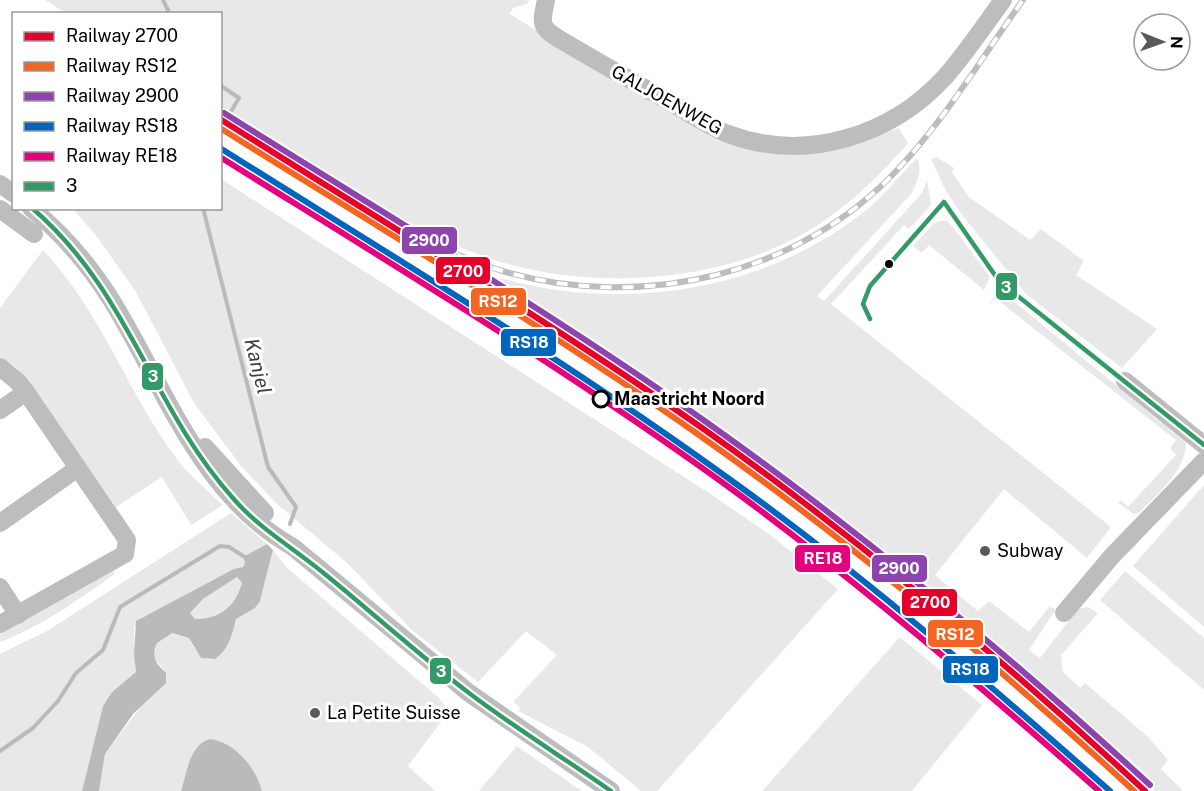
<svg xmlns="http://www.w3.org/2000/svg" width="1204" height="791" font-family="'Public Sans',sans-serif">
<rect width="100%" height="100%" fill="#fff"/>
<!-- green -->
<path fill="#e8e8e8" d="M45,0h484l-2,4 -14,4 -3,6 89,55 115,65 92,16h30l63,-22 9,15c-24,28 -52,56 -83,77 -98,69 -257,75 -365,27 -85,-36 -162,-89 -239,-138l-1,-95 -154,-1z
M936,157l18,11 -2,4 17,25 61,43 11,-11 43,32 -8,14 81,54 -35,39 -96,-74 -64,-79 -16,-24 -15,-32z
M917,158c6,12 0,23 -5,35l-95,103 7,5 98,-108 5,-13 4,25 -22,24 -5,-4 -73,79 280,223 -24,31 -83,-69 -69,86 43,36 11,-10 40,31 20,-25 7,2 -27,41 11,8 38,-49 10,-2 10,6 -37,42 2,17 17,16 5,-5 62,53 21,24 -7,9 22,22h-28l-101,-92 -17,-20 -245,-199 -190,-132 -119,-75c129,42 279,22 386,-65 17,-15 32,-34 48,-50z
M221,179l488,314 60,41 69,55 -181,202h-16l-53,-44 -70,-36 3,-3 -8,-6 44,-47 -31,-24 -48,51 -65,-51 -67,-69 -69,-58 -36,-38 -47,-63 -58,-111 -41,-58 -22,-25 147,-1z
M940,221h7l6,6 37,50 -6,13 -55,-45 -7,8 -9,-7 21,-23z
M43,250c60,64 83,141 134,209 13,17 30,31 46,46l-32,20 -29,-48 -46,30 -88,-125 -12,-15 -16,-10v-49z
M996,294h9l181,149c-1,29 -28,50 -46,69l-6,2 -16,-11 3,-3 7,7 48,-52 -6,-7 6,-8 -181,-142 -7,7z
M1204,485v142l-71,-61z
M231,513l36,31 -24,14 2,5 -2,4 -28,12 -54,31 -19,7 -8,11 2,44 -24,20 -9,14 -21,85h-82v-137l47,-23z
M273,550l12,16 154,132 9,13 -2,4 -38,51 27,25h-173c-6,-23 -24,-39 -43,-51l-33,35 -5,16h-82l6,-37 61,-81 -12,-16 3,-14 14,-10 18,5c21,45 40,10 47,-19l19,-11 9,-20z
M111,569l4,5c-36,25 -74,53 -115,68v-8z
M1125,571l79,67v52l-104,-90z
M237,577l5,6c-7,24 -22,36 -47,36l-5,-6 13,-14z
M900,637l82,68 -70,86h-150z
M517,746l59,41 6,4h-103z"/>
<!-- water -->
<path fill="#bababa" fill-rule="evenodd" d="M267,544l6,6 -13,51 -5,7 -19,11c-4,16 -7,30 -21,40l-14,-1 -12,-20 -17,-5 -15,10c-6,14 -1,21 9,30v10l-33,31 -28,40 -6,37h-17l21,-85 9,-14 24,-20 -2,-17 2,-34 98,-52 9,-2 2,-4 -2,-6zM237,577l5,6c-7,24 -22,36 -47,36l-5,-6 13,-14z
M210,739c25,3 46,29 52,52h-81c6,-18 8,-46 29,-52z"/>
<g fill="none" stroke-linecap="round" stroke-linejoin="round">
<!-- stream -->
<path stroke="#bababa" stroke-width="4" d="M163,0l7,14
M220,85l19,13 -19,32
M203,208l65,259 28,40 -6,17
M0,751l33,-23 25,-27 18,-28 27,-23 17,-43 100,-61 9,1 19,12"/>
<!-- minor -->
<path stroke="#bdbdbd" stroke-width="18" d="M546,0c-5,24 -7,27 15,40 35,21 71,41 107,61 20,11 39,25 60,33 78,29 163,2 217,-57 21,-24 39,-51 58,-77
M0,184l14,10
M31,208c32,26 59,58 81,93 53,86 88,194 181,246l176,146 142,98
M0,209l34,25
M0,367l17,14 9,11 101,148 -2,14 -125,70
M1125,381l79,64
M0,410l26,-18
M205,447l60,66
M0,523l78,-55
M0,587l18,28
M1064,613l48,-57 92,-95"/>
<defs>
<path id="rail" d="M353,203c49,26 99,53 153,69 138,39 294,3 393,-104 47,-50 84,-112 124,-168"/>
</defs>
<!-- rail casing -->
<use href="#rail" stroke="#bdbdbd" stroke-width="6"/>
<!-- rail -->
<use href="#rail" stroke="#fff" stroke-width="4" stroke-dasharray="11" stroke-linecap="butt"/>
<defs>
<path id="bus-1" d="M32,208c97,83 119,198 200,289 26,31 63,52 94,78 48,39 94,81 143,118 46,35 95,65 142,98
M870,319l-7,-15 7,-18 74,-84 55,79 205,164"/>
</defs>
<!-- bus-1 casing -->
<use href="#bus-1" stroke="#fff" stroke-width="9"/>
<!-- bus-1 -->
<use href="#bus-1" stroke="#396" stroke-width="4.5"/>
<defs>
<path id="rail-1" d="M220,119c163,103 328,201 485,311 155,110 301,232 440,361"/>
<path id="rail-2" d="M220,128c161,101 324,198 479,307 153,108 297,229 435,356"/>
<path id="rail-3" d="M224,113c162,102 328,200 485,311 155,110 301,232 441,361"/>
<path id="rail-4" d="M220,148c175,110 352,216 519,338 130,94 251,199 371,305"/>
<path id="rail-5" d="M220,157c175,109 351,215 517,336 126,93 245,194 362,298"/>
</defs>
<!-- rail-1 casing -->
<use href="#rail-1" stroke="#fff" stroke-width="10"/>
<!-- rail-2 casing -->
<use href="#rail-2" stroke="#fff" stroke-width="10"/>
<!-- rail-3 casing -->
<use href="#rail-3" stroke="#fff" stroke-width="10"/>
<!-- rail-4 casing -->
<use href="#rail-4" stroke="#fff" stroke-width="10"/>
<!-- rail-5 casing -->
<use href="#rail-5" stroke="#fff" stroke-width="10"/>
<!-- rail-1 -->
<use href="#rail-1" stroke="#e4002b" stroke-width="6"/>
<!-- rail-2 -->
<use href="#rail-2" stroke="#f26522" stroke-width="6"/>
<!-- rail-3 -->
<use href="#rail-3" stroke="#8e44ad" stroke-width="6"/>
<!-- rail-4 -->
<use href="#rail-4" stroke="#0065bd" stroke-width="6"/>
<!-- rail-5 -->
<use href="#rail-5" stroke="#e5007d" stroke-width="6"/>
</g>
<!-- markers -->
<circle fill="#000" stroke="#fff" stroke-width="2" cx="889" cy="264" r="5"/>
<circle fill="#fff" stroke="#000" stroke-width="3" cx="601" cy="399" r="8"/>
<g fill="#595959" stroke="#fff" stroke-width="2">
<circle cx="985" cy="551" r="6"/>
<circle cx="315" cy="713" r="6"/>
</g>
<g text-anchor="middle" stroke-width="6" stroke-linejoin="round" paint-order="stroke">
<!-- street labels -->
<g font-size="18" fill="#000" stroke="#fff">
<text transform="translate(667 100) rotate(29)" y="6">GALJOENWEG</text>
</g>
<!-- stop labels -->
<g font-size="18" font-weight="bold" fill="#000" stroke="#fff" text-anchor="start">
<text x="614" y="405">Maastricht Noord</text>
</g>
<!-- poi labels -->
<g font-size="18" fill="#000" stroke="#fff" text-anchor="start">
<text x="997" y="557">Subway</text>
<text x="327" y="719">La Petite Suisse</text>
</g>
<!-- water labels -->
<g font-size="20" font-style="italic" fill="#3e3e3e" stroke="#fff">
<text transform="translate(258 366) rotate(76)" y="7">Kanjel</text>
</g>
</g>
<g stroke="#fff" stroke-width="2">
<rect x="401" y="226" width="57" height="29" rx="6" fill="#8e44ad"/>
<rect x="435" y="256" width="56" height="29" rx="6" fill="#e4002b"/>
<rect x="995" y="272" width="23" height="29" rx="6" fill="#396"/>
<rect x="470" y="287" width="57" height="29" rx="6" fill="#f26522"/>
<rect x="500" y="328" width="57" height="29" rx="6" fill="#0065bd"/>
<rect x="141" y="362" width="23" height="29" rx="6" fill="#396"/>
<rect x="794" y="544" width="57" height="29" rx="6" fill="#e5007d"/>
<rect x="871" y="554" width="57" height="29" rx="6" fill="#8e44ad"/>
<rect x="901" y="588" width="57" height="29" rx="6" fill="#e4002b"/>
<rect x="927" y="619" width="57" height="29" rx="6" fill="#f26522"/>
<rect x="942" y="655" width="57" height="29" rx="6" fill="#0065bd"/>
<rect x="429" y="657" width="23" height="28" rx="6" fill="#396"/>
</g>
<g font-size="16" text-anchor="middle" font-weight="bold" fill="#fff">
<text x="429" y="246">2900</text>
<text x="463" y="277">2700</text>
<text x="1006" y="293">3</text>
<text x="498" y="307">RS12</text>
<text x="529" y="348">RS18</text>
<text x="153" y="382">3</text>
<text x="823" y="564">RE18</text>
<text x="899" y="574">2900</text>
<text x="930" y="608">2700</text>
<text x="955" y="640">RS12</text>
<text x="970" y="675">RS18</text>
<text x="441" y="677">3</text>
</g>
<!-- legend -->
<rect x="12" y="12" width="210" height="198" fill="#ffffff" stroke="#999999" stroke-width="1.5"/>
<rect x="24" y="32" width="30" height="9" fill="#e4002b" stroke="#999999" stroke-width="1.5"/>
<text x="66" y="42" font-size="18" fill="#000000">Railway 2700</text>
<rect x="24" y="62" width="30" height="9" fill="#f26522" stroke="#999999" stroke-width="1.5"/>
<text x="66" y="72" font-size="18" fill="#000000">Railway RS12</text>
<rect x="24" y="92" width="30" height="9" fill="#8e44ad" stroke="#999999" stroke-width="1.5"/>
<text x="66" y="102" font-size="18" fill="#000000">Railway 2900</text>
<rect x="24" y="122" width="30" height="9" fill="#0065bd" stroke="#999999" stroke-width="1.5"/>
<text x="66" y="132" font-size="18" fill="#000000">Railway RS18</text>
<rect x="24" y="152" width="30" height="9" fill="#e5007d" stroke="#999999" stroke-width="1.5"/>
<text x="66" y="162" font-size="18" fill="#000000">Railway RE18</text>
<rect x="24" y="182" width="30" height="9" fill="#339966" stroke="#999999" stroke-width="1.5"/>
<text x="66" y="192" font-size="18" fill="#000000">3</text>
<!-- north arrow -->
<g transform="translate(1162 42) rotate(91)"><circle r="28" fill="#ffffff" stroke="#999999" stroke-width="1.5"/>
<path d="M0-4.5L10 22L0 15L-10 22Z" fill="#595959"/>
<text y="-9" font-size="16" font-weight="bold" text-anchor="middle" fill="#000000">N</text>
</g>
</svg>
